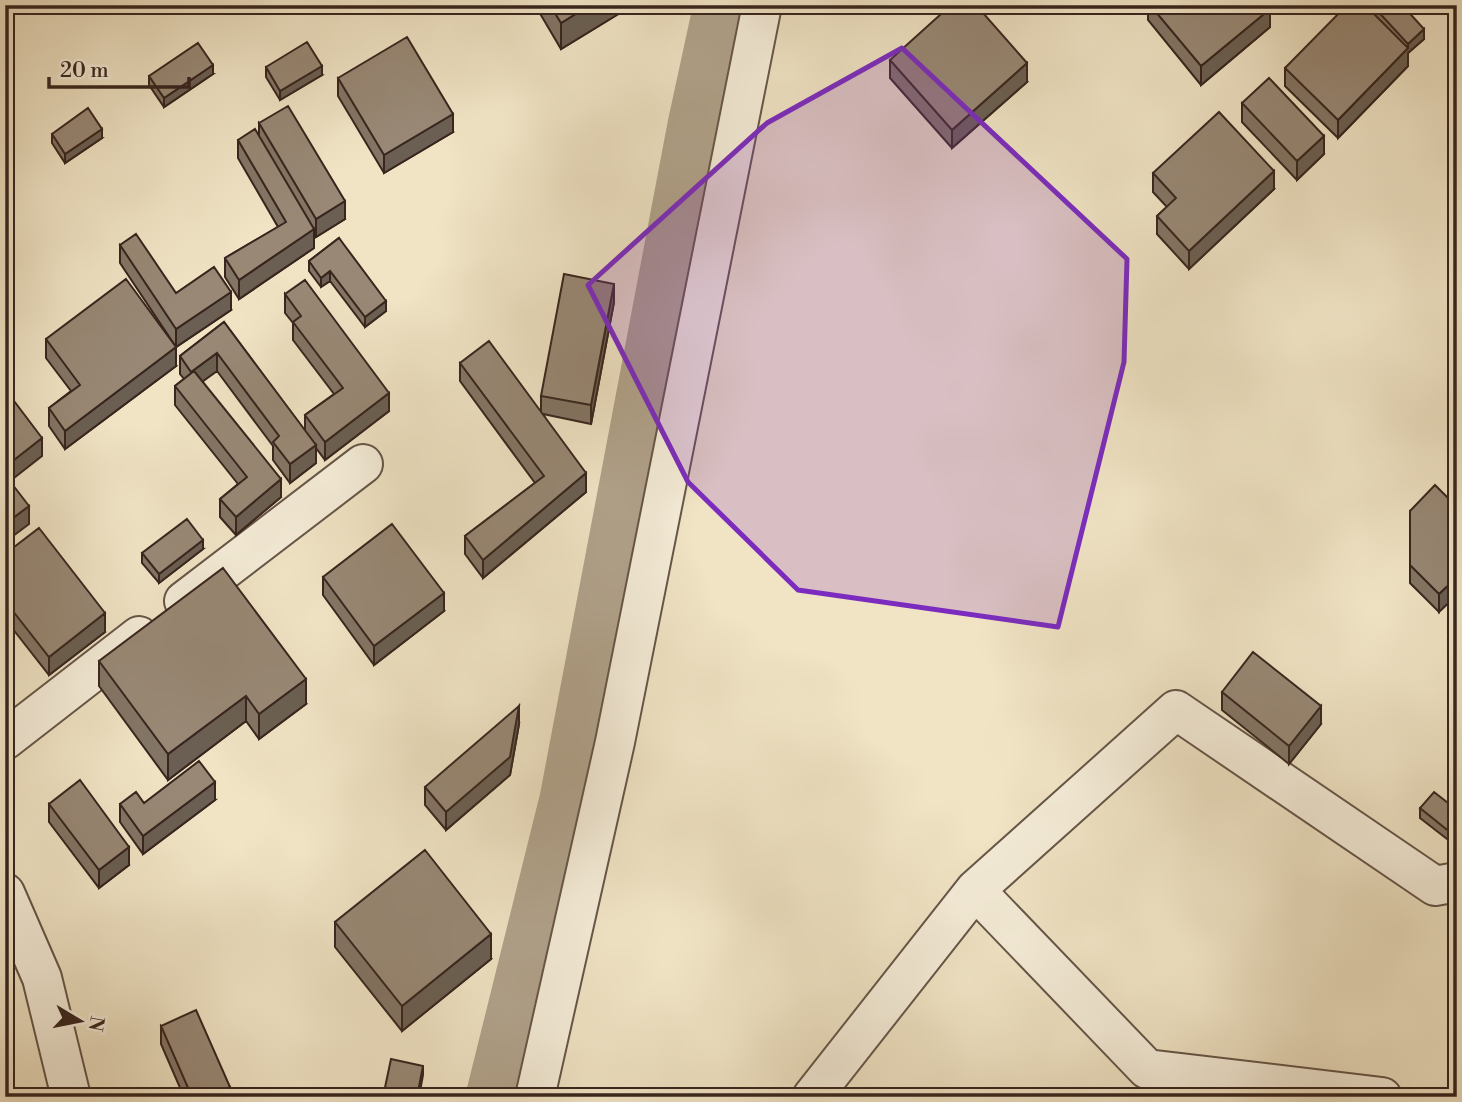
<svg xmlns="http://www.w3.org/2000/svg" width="1462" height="1102" font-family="'Libre Bodoni',serif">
<rect width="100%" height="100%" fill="#f0e4c5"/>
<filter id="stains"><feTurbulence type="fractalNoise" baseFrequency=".00286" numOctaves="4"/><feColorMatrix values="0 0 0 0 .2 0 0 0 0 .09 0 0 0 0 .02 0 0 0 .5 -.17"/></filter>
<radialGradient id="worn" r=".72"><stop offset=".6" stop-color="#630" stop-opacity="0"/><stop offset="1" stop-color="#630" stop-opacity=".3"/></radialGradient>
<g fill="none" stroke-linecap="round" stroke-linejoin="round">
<!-- canal -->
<path stroke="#b1a38c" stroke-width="49" d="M490,1097l74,-298 128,-674 26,-120"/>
<defs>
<path id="minor" d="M184,601l179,-137
M5,740l134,-104
M975,890l172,179 235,28
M812,1097l163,-207 201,-180 259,176 22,-4"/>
<path id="tertiary" d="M5,893l37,85 29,119
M535,1097l80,-355 147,-737"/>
</defs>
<!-- minor casing -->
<use href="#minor" stroke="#665548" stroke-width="42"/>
<!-- tertiary casing -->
<use href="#tertiary" stroke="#665548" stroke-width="42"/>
<!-- minor -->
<use href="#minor" stroke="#f5edd9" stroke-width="38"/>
<!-- tertiary -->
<use href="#tertiary" stroke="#f5edd9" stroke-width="38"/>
</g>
<!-- wall -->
<path fill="#837565" stroke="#38251e" stroke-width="2" d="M535,5h98l-72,44z
M1148,5h119l3,22 -69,58 -53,-65z
M1365,5h37l22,34 -16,14v13l-70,72 -53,-52v-18z
M890,60l137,22 -75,66 -62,-70z
M266,67l56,8 -42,25 -14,-23z
M213,74l-49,33 -15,-22v-9z
M338,78l115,54 -69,41 -46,-77z
M1242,103l82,51 -27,26 -55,-58z
M259,123l86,96 -29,18 -2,-4v15l-75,51 -14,-22v-19l53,-31 -40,-69v-18l21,-5z
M52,134l50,4 -37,25 -13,-20z
M1153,173l121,16 -85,80 -32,-35v-18l10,-9 -14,-15z
M339,238l47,73 -21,16 -35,-46 -9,6 -12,-16v-10z
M120,245l56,48 55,17 -55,37 -56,-84z
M285,294l104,117 -64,49 -9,-12v15l-26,20 -17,-23v-14l-56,-75 -15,10 79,116 -45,38 -16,-18v-18l18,-15 -63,-79v-19l9,-7 -4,-5v-18l44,-34 81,109v-16l29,-21 -41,-54v-17l-8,-10z
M614,302l-23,122 -48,-10 43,78 -103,86 -18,-24v-18l70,-53 -75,-102v-18l81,48v-15z
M46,339l130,27 -111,83 -16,-23v-18l22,-17 -25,-33z
M1457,507l-18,105 -29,-29v-72z
M203,549l-44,34 -17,-20v-10z
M5,554l100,78 -56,43 -44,-56z
M323,577l121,34 -70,54 -51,-70z
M1457,630v44l-9,-8v-26z
M99,661l207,43 -47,35 -13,-18 -78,59 -69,-94z
M1222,692l99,32 -32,40 -67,-54z
M519,724l-9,51 -64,55 -21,-25v-18z
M215,800l-72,54 -23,-32v-18z
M49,804l80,61 -30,23 -50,-66z
M1420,808l37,2v35l-1,1 -36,-28z
M335,922l156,37 -89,72 -67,-84z
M161,1026l69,71h-46l-23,-53z"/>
<!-- shaded-wall -->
<path fill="#6a5f52" stroke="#38251e" stroke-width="2" d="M590,5h43l-72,44v-26z
M1270,9v18l-69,58v-19z
M1424,29v10l-16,14v13l-70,72v-18l70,-72v-4z
M1027,63v19l-75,66v-18z
M213,65v9l-49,33v-9z
M322,66v9l-42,25v-9z
M453,114v18l-69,41v-18z
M102,129v9l-37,25v-9z
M1324,136v18l-27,26v-19z
M1274,171v18l-85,80v-18z
M345,201v18l-29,18v-18z
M314,229v19l-75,51v-19z
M330,271v10l-9,6v-9z
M614,284v18l-23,122v-19z
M231,292v18l-55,37v-18z
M386,301v10l-21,16v-10z
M176,347v19l-111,83v-18z
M217,353v18l-26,19v-18z
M389,393v18l-64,49v-18z
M42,438v18l-37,29v-18z
M316,445v18l-26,20v-19z
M586,473v19l-103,86v-18z
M281,479v18l-45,38v-18z
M29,506v18l-24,18v-18z
M203,540v9l-44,34v-9z
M1457,577v18l-18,17v-18z
M444,593v18l-70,54v-19z
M105,613v19l-56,43v-18z
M306,679v25l-47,35v-25z
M246,696v25l-78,59v-26z
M519,706v18l-9,51 -64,55v-18z
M1321,706v18l-32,40v-18z
M215,782v18l-72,54v-18z
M129,847v18l-30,23v-18z
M491,934v25l-89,72v-25z
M423,1066v9l-4,22h-2z
M230,1087v10h-22z"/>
<!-- building -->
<path fill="#988875" stroke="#38251e" stroke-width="2" d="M550,5h40l-29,18z
M951,5h25l51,58 -75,67 -62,-70z
M1150,5h117l3,4 -69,57z
M1347,5h18l43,43 -70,72 -53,-52z
M1372,5h30l22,24 -16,15z
M407,37l46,77 -69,41 -46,-77z
M307,42l15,24 -42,25 -14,-24z
M198,43l15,22 -49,33 -15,-22z
M1269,78l55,58 -27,25 -55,-58z
M288,106l57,95 -29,18 -57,-96z
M88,108l14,21 -37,25 -13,-20z
M1219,112l55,59 -85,80 -32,-35 19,-18 -23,-25z
M255,129l59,100 -75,51 -14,-22 61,-36 -48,-82z
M136,234l40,59 38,-26 17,25 -55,37 -56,-84z
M339,238l47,63 -21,16 -35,-46 -9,7 -12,-17z
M564,274l50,10 -23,121 -50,-9z
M126,279l50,68 -111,84 -16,-23 31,-23 -34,-46z
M305,280l84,113 -64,49 -20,-27 38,-27 -50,-66 8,-6 -16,-22z
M224,322l92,123 -26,19 -17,-22 6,-6 -62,-83 -26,19 -11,-16z
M489,341l97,132 -103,87 -18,-24 79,-60 -84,-113z
M194,371l87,108 -45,38 -16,-18 27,-22 -72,-91z
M5,389l37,49 -37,29z
M9,480l20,26 -24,18v-41z
M1435,485l22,22v70l-18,17 -29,-29v-54z
M187,519l16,21 -44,34 -17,-21z
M392,524l52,69 -70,53 -51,-69z
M39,528l66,85 -56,44 -44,-56v-47z
M223,568l83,111 -47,35 -13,-18 -78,58 -69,-93z
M1457,630v18l-9,-8z
M1253,652l68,54 -32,40 -67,-54z
M519,706l-9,51 -64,55 -21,-25z
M199,761l16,21 -72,54 -23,-32 16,-12 8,11z
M80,780l49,67 -30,23 -50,-66z
M1434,792l23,18v25l-1,2 -36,-29z
M425,850l66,84 -89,72 -67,-84z
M196,1010l34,77 -22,10h-16l-31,-71z
M391,1059l32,7 -6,31h-34z
M345,1093l12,4h-14z"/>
<!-- marked area -->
<path fill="#7b2cbf" fill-opacity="0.2" stroke="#7b2cbf" stroke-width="5" stroke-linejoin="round" d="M902,48l225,211 -3,103 -66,265 -260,-37 -110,-108 -100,-197 179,-162z"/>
<!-- margin -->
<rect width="1462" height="1102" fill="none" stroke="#f0e4c5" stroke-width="28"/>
<rect x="7" y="7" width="1448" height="1088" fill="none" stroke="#38251e" stroke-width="3.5"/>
<rect x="14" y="14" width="1434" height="1074" fill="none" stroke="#38251e" stroke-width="2"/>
<!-- north arrow -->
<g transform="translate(80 1021) rotate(100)" stroke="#f5edd9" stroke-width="5" paint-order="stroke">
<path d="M0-5L12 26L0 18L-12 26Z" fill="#38251e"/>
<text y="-10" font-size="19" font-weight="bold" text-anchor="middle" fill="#38251e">N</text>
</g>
<!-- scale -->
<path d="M49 77v10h140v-10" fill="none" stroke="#38251e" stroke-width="3.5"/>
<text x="60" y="77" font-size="21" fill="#38251e" stroke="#f5edd9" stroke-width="5" paint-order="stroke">20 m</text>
<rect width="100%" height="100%" filter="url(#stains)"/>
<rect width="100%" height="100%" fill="url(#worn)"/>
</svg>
